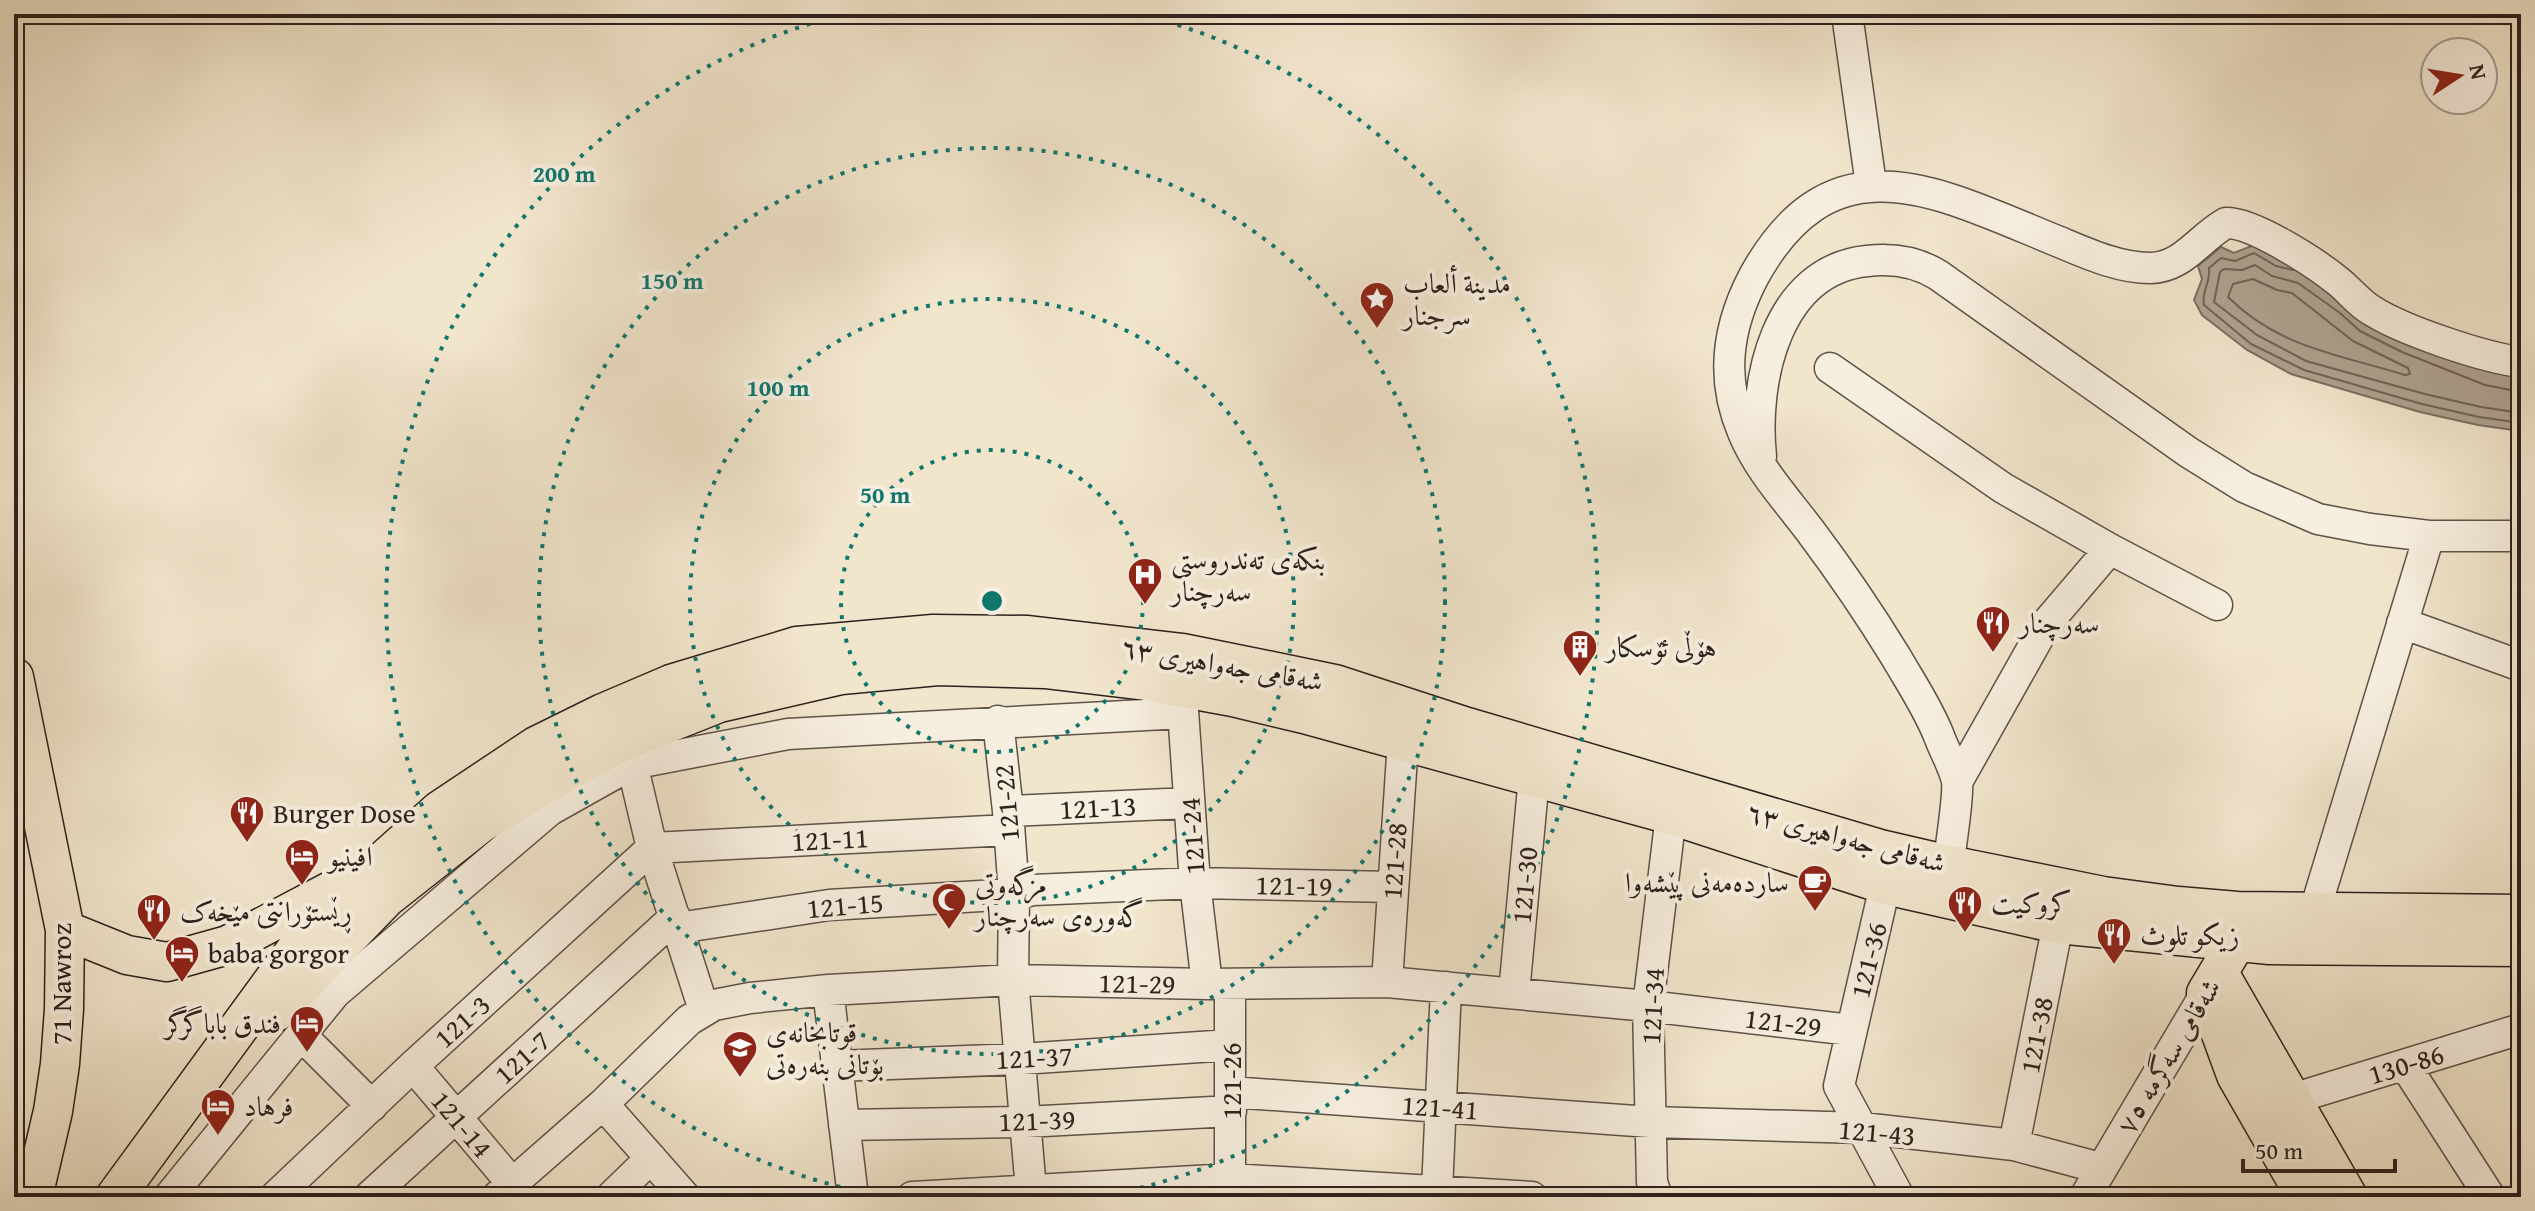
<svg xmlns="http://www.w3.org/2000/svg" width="2535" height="1211" font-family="'Gentium Book Plus',Amiri,serif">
<rect width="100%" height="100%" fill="#f1e5cc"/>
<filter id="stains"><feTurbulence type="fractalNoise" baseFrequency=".0025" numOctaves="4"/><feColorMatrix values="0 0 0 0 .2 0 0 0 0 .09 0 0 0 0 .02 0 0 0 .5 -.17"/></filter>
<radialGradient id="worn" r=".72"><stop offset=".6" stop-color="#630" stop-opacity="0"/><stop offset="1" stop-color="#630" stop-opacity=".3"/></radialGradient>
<!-- water -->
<path fill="#aea290" stroke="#7a6e62" stroke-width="2" d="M2254,245l267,130v56l-43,-6 -58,-13 -129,-38 -44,-24 -45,-35 -8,-15 8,-21 -4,-13 23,-19 13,6z"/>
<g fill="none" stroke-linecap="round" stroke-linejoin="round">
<!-- shore -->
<path stroke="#6e6256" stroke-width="2" d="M2293,270l-17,-4 -22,-13 -19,8 -14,-3 -12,10c2,14 -8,24 -5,37l47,39 53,26 118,34 57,13 42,6
M2253,279l24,11 15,3 61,48 55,27 2,6 -5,1c-64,-20 -126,-27 -177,-78l5,-13z
M2521,392l-36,-7 -83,-33 -42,-21 -20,-18 -42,-30 -26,-7 -17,-11 -13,5 -18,-1 -4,3 -6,30 43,33 49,26 119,33 56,13 40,6"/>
<defs>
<path id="minor" d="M1847,14l24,171
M1830,368l173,120 107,61 107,56
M1761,456c-8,-74 15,-186 106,-195 25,-3 50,1 71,14l250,177 56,35 74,32 52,10 59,7h92
M2402,623l119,43
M1182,696l13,187 12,101
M998,721l10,90 6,83 -1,86 18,210
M628,747l24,101 52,162
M1957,782l89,-158 64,-75
M1008,811l181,-8
M1890,864l-51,222 60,111
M1949,865c1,-19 10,-67 8,-84 -3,-14 -13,-31 -18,-45 -11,-28 -28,-53 -43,-79 -27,-44 -55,-85 -85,-125 -24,-32 -53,-63 -68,-100 -23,-54 -16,-105 11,-156 79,-143 185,-83 303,-35 29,12 61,27 93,27 33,0 50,-31 76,-45 27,-1 91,41 113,59 11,9 20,21 32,28 31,20 113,48 150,52
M2315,910l114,-374
M678,928l151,-23 185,-11 19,-4 162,-7 197,4
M1387,982l16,-241
M1230,984v213
M828,990l25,207
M1514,993l20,-216
M301,1035l71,71
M2405,1065l85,132
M413,1066l98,116
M837,1066l184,-7 209,-14
M1231,1092l419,30 212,6 152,17 86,23
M2292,1099l229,-70
M603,1104l82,93
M844,1125l181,-3 206,-11
M2014,1145l44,-221
M1437,1191l9,-204
M169,1197l166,-204 215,-183 82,-46 156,-30 395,-21
M275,1197l138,-131 239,-218 357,-18
M369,1197l306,-280
M497,1197l106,-93 86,-84 25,-15 36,-7 78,-8 185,-10 194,4 180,-2 261,24 203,24
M611,1197l40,-39
M912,1197l319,-18 301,18
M1657,1197l-5,-15 -4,-176 23,-191
M2085,1197l121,-204"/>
<path id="major" d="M14,677l51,253 -1,79 -4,55 -7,47 -20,86
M2237,919l-7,34 -24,40 30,82 70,122
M65,930l62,25 40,7 61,-17 112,-59
M2219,973l129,224
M276,1012l110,-114 95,-75 86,-52 59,-31 93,-37 122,-28 97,-9 107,3 101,12 87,16 71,17 367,101 215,70 172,39 212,21 251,2
M115,1197l188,-257 72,-72 65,-58 96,-64 67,-33 68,-29 126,-38 136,-12 95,1 155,18 152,31 132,43 413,122 69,16 154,31 75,10 59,5 284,3"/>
</defs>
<!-- minor casing -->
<use href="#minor" stroke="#5e5249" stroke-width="33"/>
<!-- major casing -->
<use href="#major" stroke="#2d211d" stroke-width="41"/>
<!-- minor -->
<use href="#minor" stroke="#f6eede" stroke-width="30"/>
<!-- major -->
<use href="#major" stroke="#f1e5cc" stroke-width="38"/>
</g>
<!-- distance rings -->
<g fill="none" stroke="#0f766e" stroke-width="4" stroke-dasharray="4 8">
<circle cx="992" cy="601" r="151"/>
<circle cx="992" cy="601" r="302"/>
<circle cx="992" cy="601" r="453"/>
<path d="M887 1197A605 605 0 0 1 841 15M1143 15A605 605 0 0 1 1097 1197"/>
</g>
<!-- icons -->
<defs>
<symbol id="sight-pin" viewBox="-11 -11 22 30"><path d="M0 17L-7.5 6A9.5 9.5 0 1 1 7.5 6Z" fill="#8f2418" stroke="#f6eede"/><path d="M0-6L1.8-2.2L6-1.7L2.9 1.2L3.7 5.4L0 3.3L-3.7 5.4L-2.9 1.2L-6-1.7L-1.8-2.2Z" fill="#fff"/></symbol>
<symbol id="hospital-pin" viewBox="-11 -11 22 30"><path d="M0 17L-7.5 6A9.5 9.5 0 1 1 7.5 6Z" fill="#8f2418" stroke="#f6eede"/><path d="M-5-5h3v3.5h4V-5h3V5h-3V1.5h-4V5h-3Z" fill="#fff"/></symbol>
<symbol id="restaurant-pin" viewBox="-11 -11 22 30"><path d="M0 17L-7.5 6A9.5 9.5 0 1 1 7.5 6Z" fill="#8f2418" stroke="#f6eede"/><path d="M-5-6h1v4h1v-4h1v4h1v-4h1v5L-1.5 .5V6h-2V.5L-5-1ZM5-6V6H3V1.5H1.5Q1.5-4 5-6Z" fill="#fff"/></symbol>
<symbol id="building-pin" viewBox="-11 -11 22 30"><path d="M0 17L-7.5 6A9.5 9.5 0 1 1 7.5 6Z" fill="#8f2418" stroke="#f6eede"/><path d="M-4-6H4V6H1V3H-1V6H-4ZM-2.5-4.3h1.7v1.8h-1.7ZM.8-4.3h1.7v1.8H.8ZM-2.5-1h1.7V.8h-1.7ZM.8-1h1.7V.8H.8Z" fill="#fff"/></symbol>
<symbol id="hotel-pin" viewBox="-11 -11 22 30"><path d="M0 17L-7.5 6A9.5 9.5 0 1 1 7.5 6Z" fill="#8f2418" stroke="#f6eede"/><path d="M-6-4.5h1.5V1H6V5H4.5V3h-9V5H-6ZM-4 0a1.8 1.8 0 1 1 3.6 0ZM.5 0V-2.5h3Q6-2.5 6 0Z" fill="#fff"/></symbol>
<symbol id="cafe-pin" viewBox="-11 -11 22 30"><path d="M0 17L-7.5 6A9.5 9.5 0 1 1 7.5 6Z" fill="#8f2418" stroke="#f6eede"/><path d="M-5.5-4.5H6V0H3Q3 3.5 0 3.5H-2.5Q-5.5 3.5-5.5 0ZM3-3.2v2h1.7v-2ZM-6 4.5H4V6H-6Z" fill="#fff"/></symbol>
<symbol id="mosque-pin" viewBox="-11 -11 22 30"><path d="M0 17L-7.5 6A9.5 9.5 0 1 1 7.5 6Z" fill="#8f2418" stroke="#f6eede"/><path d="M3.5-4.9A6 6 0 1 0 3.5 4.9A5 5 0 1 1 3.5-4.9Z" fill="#fff"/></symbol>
<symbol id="school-pin" viewBox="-11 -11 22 30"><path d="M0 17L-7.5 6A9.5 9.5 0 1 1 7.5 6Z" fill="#8f2418" stroke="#f6eede"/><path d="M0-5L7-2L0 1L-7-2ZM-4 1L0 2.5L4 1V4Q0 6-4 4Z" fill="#fff"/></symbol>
</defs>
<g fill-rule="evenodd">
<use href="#sight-pin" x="1357" y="279" width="40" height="54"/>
<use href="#hospital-pin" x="1125" y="555" width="40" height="54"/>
<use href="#restaurant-pin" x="1973" y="603" width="40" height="54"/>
<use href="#building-pin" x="1560" y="627" width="40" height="54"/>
<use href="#restaurant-pin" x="227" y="793" width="40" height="54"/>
<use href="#hotel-pin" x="282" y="836" width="40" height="54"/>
<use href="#cafe-pin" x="1795" y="862" width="40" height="54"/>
<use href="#mosque-pin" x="929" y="880" width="40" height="54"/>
<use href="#restaurant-pin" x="1945" y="883" width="40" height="54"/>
<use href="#restaurant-pin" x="134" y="891" width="40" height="54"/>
<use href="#restaurant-pin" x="2094" y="915" width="40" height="54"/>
<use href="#hotel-pin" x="162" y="933" width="40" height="54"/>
<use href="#hotel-pin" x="287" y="1003" width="40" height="54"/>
<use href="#school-pin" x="720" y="1028" width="40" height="54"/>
<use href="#hotel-pin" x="198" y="1086" width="40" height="54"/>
</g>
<g text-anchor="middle" stroke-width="8" stroke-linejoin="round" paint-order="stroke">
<!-- poi labels -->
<g font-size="28" fill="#2d211d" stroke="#f6eede" text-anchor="start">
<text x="1403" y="293">مدينة ألعاب<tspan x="1403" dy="32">سرجنار</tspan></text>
<text x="1171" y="569">بنکەی تەندروستی<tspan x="1171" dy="32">سەرچنار</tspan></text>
<text x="2019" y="633">سەرچنار</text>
<text x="1606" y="657">هۆڵی ئۆسکار</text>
<text x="273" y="823">Burger Dose</text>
<text x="328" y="866">افينيو</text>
<text x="1789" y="892" text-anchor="end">ساردەمەنی پێشەوا</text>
<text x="975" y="894">مزگەوتی<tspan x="975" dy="32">گەورەی سەرچنار</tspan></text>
<text x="1991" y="913">كروكيت</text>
<text x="180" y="921">ڕێستۆرانتی مێخەک</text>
<text x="2140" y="945">زيكو تلوث</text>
<text x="208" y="963">baba gorgor</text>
<text x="281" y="1033" text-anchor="end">فندق باباگرگر</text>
<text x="766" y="1042">قوتابخانەی<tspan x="766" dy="32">بۆتانی بنەرەتی</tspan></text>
<text x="244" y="1116">فرهاد</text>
</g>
<!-- street labels -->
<g font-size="28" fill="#2d211d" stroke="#f6eede">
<text transform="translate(1222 664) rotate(10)" y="10">شەقامی جەواهیری ٦٣</text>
<text transform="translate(1006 803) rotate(-95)" y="10">121-22</text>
<text transform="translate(1098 807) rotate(-3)" y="10">121-13</text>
<text transform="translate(1192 836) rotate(-94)" y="10">121-24</text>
<text transform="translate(1846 837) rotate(15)" y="10">شەقامی جەواهیری ٦٣</text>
<text transform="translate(830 839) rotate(-3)" y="10">121-11</text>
<text transform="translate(1394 861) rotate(-86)" y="10">121-28</text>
<text transform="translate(1294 885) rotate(1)" y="10">121-19</text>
<text transform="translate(1524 885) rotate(-85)" y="10">121-30</text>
<text transform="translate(845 905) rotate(-5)" y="10">121-15</text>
<text transform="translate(1868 960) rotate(-76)" y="10">121-36</text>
<text transform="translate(1137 983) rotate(1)" y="10">121-29</text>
<text transform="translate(61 984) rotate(-90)" y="10">71 Nawroz</text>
<text transform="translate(1652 1006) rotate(-87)" y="10">121-34</text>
<text transform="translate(462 1021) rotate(-42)" y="10">121-3</text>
<text transform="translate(1783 1022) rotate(7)" y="10">121-29</text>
<text transform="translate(2036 1035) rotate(-79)" y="10">121-38</text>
<text transform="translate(2168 1056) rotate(-59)" y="10">شەقامی سەگرمە ٧٥</text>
<text transform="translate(522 1057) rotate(-42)" y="10">121-7</text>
<text transform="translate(1034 1057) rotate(-3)" y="10">121-37</text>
<text transform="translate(2406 1064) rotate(-17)" y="10">130-86</text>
<text transform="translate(1231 1081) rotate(-90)" y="10">121-26</text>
<text transform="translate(1440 1107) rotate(4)" y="10">121-41</text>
<text transform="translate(1037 1120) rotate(-2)" y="10">121-39</text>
<text transform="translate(462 1124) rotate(50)" y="10">121-14</text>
<text transform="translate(1877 1132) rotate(5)" y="10">121-43</text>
</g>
</g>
<circle cx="992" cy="601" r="12" fill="#0f766e" stroke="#f6eede" stroke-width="4"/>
<g font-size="24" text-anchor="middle" font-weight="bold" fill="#0f766e" stroke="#f6eede" stroke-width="8" stroke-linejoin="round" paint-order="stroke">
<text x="564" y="182">200 m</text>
<text x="672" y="289">150 m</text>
<text x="778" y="396">100 m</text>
<text x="885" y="503">50 m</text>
</g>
<!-- margin -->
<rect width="2535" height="1211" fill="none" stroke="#f1e5cc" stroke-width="48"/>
<rect x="16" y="16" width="2503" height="1179" fill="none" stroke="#2d211d" stroke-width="4"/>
<rect x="24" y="24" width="2487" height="1163" fill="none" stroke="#2d211d" stroke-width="2"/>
<!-- north arrow -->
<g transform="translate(2459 76) rotate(78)"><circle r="38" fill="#f6eede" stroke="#a69c91" stroke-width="2"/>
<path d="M0-6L14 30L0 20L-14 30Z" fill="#8f2418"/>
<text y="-12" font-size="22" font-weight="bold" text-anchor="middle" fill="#2d211d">N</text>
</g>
<!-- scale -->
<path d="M2243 1159v12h152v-12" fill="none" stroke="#2d211d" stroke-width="4"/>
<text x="2255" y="1159" font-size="24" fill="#2d211d" stroke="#f6eede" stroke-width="6" paint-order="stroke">50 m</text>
<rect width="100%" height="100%" filter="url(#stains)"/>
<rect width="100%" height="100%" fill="url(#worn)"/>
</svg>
